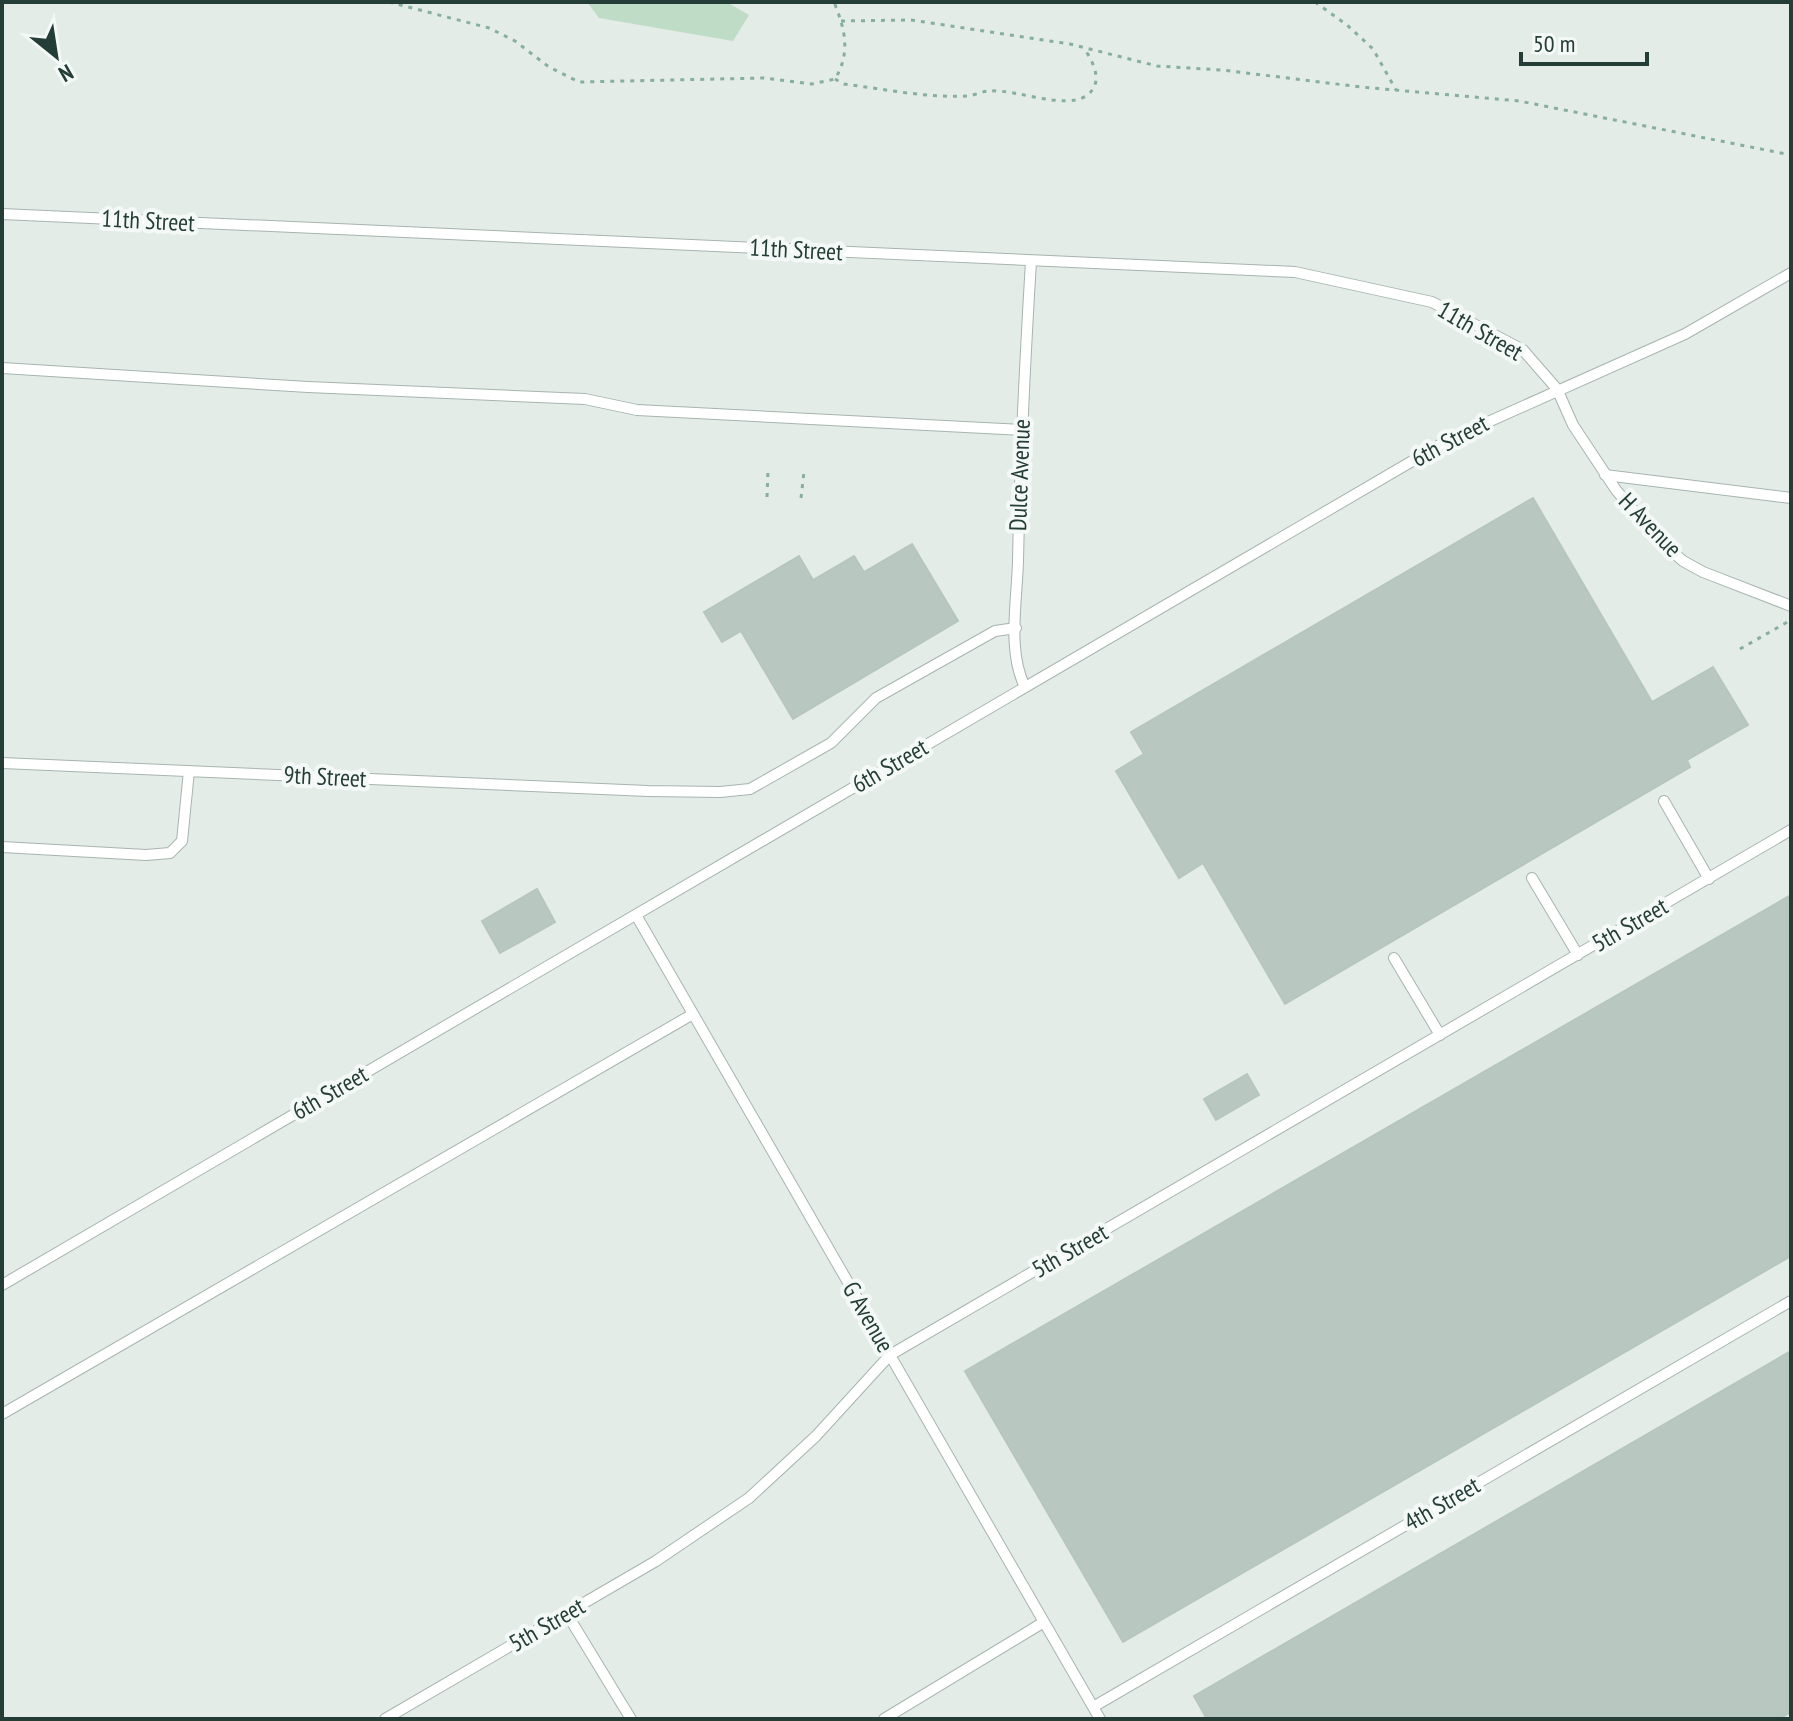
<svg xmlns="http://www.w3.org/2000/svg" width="1793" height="1721" font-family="'PT Sans Narrow',sans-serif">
<rect width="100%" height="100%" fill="#e4ece8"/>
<!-- green -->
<path fill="#bedcc6" d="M587,2h164l-21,2 19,11 -16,26 -134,-23z"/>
<!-- building -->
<path fill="#b9c7c1" stroke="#b6c6bf" stroke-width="2" d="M1533,498l119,204 61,-35 35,58 -61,35 3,7 -405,237 -82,-141 -24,15 -63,-107 28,-17 -13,-22z
M912,544l46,77 -165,98 -52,-88 -19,11 -18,-30 95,-56 14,24 41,-24 10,16z
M537,889l18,33 -55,31 -18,-32z
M1791,895v361l-668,386 -158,-271z
M1247,1074l12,21 -43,25 -12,-21z
M1791,1351v361l-12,7h-572l-13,-23z"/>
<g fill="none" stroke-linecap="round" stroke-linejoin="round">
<defs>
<path id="service" d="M2,214l1293,58 137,30 91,48 34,39 16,36 43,65 43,50 24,21 20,11 88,34
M2,368l306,19 277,12 52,11 384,20
M1605,475l186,23
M1025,687c-18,-36 -8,-86 -7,-126 2,-100 7,-200 13,-300
M2,763l646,28 72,1 30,-3 81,-46 45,-45 119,-67 21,-3
M1664,801l45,78
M2,847l144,8 24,-2 12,-12 7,-70
M1532,878l46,77
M636,915l464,804
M1394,958l46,77
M2,1285l1448,-846 235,-105 106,-61
M2,1414l691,-400
M567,1614l64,105
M1093,1707l698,-406
M385,1719l271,-158 93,-63 67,-62 74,-81 901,-525
M884,1719l160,-97"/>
</defs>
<!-- service casing -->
<use href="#service" stroke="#a7b4af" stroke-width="12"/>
<!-- path -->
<path stroke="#86aea1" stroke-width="3" stroke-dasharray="4 6" stroke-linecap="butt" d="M389,2l100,26 26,13 34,26 30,15 185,-4 48,6 23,-5c16,-26 10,-50 -1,-77
M1315,2l32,23 26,24 23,41
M841,21l70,-1 159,24 87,22 65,4 139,17 158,14 272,54
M835,79l9,5c40,5 82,14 122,12 8,0 16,-5 24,-5 26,-2 74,19 96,5 19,-13 7,-34 -2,-48
M767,497l1,-27
M801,498l3,-26
M1740,649l51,-29"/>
<!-- service -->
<use href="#service" stroke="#fff" stroke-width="10"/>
</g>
<g text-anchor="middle" stroke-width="8" stroke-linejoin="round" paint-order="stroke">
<!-- street labels -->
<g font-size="24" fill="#243d36" stroke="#f4f9f7">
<text transform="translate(148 221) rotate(3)" y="8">11th Street</text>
<text transform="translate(796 250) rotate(3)" y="8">11th Street</text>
<text transform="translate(1480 331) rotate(30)" y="8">11th Street</text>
<text transform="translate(1450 441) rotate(-28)" y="8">6th Street</text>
<text transform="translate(1020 475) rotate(-88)" y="8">Dulce Avenue</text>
<text transform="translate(1650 525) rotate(46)" y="8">H Avenue</text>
<text transform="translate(890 766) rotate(-30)" y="8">6th Street</text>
<text transform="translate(325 777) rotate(3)" y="8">9th Street</text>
<text transform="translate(1630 925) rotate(-30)" y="8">5th Street</text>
<text transform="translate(330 1093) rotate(-30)" y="8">6th Street</text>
<text transform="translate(1070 1251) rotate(-30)" y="8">5th Street</text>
<text transform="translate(868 1317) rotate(60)" y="8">G Avenue</text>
<text transform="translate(1442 1504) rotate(-30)" y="8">4th Street</text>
<text transform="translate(547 1625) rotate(-30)" y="8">5th Street</text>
</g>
</g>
<!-- border -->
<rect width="1793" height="1721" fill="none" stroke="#243d36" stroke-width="8"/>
<!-- north arrow -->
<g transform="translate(56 56) rotate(150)" stroke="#f4f9f7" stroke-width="6" paint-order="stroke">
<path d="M0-6L14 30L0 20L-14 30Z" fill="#243d36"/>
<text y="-12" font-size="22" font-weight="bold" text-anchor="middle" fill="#243d36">N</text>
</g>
<!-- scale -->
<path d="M1521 52v12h126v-12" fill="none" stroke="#243d36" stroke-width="4"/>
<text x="1533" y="52" font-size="24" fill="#243d36" stroke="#f4f9f7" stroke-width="6" paint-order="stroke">50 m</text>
</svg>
